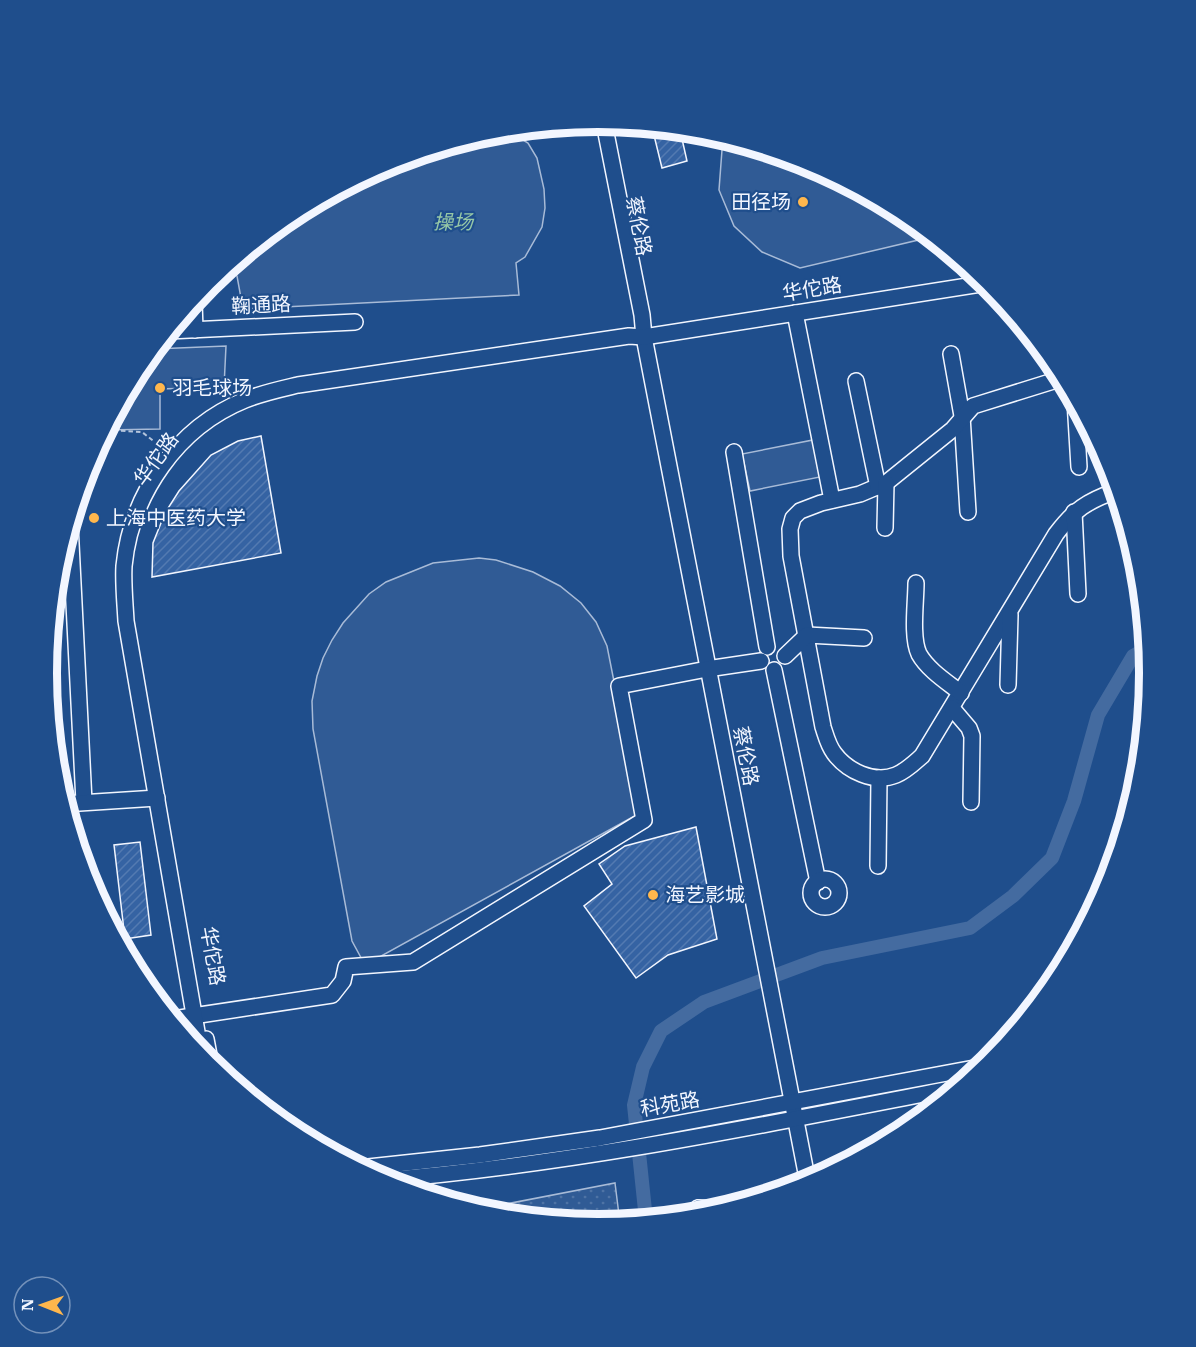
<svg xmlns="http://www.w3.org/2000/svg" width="1196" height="1347" font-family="'IBM Plex Serif','Noto Sans SC',serif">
  <defs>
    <pattern id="garden-dots" width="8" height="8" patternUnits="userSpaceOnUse" patternTransform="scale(1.5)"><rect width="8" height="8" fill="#305b95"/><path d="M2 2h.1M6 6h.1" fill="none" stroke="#4e73a5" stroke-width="1.8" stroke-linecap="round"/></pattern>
    <pattern id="water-ripples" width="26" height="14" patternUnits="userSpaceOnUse" patternTransform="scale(1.5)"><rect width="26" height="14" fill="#446ba0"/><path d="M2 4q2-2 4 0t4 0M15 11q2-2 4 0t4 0" fill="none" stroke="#5f81ae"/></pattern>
    <pattern id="building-hatch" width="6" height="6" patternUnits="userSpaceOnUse" patternTransform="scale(1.5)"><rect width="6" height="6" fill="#3563a3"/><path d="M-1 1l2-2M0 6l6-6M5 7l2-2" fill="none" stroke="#537ab1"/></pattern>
  </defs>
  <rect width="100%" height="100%" fill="#1f4e8c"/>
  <!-- built -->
  <g fill="#305b95" stroke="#a8bbd7" stroke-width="1.5">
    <path d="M 508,131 L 528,143 L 537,158 L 544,189 L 545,208 L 542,227 L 525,257 L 516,263 L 519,295 L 243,309 L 237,276 L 228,267 L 292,215 L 387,164 L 491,133 Z"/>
    <path d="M 728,139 L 809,164 L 905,215 L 931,237 L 800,268 L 762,252 L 734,226 L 719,190 L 722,150 Z"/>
    <path d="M 226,346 L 224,387 L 160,389 L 160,429 L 106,430 L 140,367 L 154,349 Z"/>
    <path d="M 813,440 L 820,477 L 750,491 L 742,454 Z"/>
    <path d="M 479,558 L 496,560 L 533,572 L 560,586 L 581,603 L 596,622 L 607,646 L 640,813 L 365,965 L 352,941 L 313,729 L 312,701 L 317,676 L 323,658 L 332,640 L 343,623 L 369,594 L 386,582 L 433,563 Z"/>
  </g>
  <!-- garden -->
  <path fill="url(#garden-dots)" stroke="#a8bbd7" stroke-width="1.5" d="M 615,1183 L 620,1223 L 598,1225 L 490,1214 L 475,1210 Z"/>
  <!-- water -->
  <path fill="url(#water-ripples)" stroke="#a8bbd7" stroke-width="1.5" d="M 47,683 L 51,683 L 55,763 Z"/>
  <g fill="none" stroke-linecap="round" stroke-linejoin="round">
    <!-- canal -->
    <path stroke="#446ba0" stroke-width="14" d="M 646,1220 L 634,1105 L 643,1067 L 661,1031 L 704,1002 L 822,958 L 970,928 L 1013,896 L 1052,858 L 1074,801 L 1098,715 L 1133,656 L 1147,648"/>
  </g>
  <!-- building -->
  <g fill="url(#building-hatch)" stroke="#f2f6ff" stroke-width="1.5">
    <path d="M 652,127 L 680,130 L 687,161 L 662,168 Z"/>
    <path d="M 261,436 L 281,553 L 152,577 L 153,543 L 165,513 L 179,491 L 211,455 L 238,441 Z"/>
    <path d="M 696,827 L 717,939 L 668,955 L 636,978 L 584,906 L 612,884 L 599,864 L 625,846 Z"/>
    <path d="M 140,842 L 151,935 L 125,939 L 114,845 Z"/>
  </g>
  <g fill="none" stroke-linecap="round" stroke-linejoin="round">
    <defs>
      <g id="minor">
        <path d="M 604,123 L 642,315 L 644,337 L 649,363 L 808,1183"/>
        <path d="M 194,301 L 195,330"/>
        <path d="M 795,313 L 832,500"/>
        <path d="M 169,331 L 355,322"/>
        <path d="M 951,354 L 962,416 L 968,512"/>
        <path d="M 1063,378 L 973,406 L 953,429 L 886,483 L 860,494 L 821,503 L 800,511 L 793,518 L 790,529 L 791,556 L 823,727 C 826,736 828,745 834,753 C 847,771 874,784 896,775 C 906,771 914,763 922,756 L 1056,534 C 1074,510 1087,501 1116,491"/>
        <path d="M 856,381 L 878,487"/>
        <path d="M 1075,401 L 1079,467"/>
        <path d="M 734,452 L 767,647"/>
        <path d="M 1074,512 L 1078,594"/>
        <path d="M 70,524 L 84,802"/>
        <path d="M 885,528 L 886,483"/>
        <path d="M 916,583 C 916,602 911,637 919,654 C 928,670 947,682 961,693"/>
        <path d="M 785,656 L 807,635 L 864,638"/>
        <path d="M 774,670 L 818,882"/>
        <path d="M 1008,685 L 1010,615"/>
        <path d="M 952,708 L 969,728 L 972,736 L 971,802"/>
        <path d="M 64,804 L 157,798"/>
        <path d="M 878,866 L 879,778"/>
        <circle cx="825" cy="893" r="14"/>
        <path d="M 173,1019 L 332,995 L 343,981 L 346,967 L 413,962 L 644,820 L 619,686 L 707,669 L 761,661"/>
        <path d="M 206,1039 L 211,1066"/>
        <path d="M 201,1055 L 126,621 C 125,602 123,584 124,566 C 131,494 178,427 245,400 C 262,393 281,389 298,385 L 629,336 L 644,337 L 987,283"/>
        <path d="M 359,1168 L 480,1155 L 600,1138 L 985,1066"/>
        <path d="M 382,1180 C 577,1164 768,1124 960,1087"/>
        <path d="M 699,1215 L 698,1208 L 724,1209"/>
      </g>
    </defs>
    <!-- minor casing -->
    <use href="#minor" stroke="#f2f6ff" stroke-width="18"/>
    <!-- path -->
    <path stroke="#b3c4dc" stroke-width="2" stroke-dasharray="4.5 3" stroke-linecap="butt" d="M 106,430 L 142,432 L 161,447"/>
    <!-- minor -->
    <use href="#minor" stroke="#1f4e8c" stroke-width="15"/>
  </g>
  <!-- markers -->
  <g fill="#ffb74d" stroke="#1f4e8c" stroke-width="2">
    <circle cx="803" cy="202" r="6"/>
    <circle cx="160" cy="388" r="6"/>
    <circle cx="94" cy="518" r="6"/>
    <circle cx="653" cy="895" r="6"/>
  </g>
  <g text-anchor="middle" stroke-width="4.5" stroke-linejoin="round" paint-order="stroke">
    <!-- poi labels -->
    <g font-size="20" fill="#f2f6ff" stroke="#1f4e8c" text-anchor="start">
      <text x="791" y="209" text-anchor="end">田径场</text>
      <text x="172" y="395">羽毛球场</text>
      <text x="106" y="525">上海中医药大学</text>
      <text x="665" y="902">海艺影城</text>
    </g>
    <!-- park labels -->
    <g font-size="20" font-style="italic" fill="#97c8a6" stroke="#1f4e8c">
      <text x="453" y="229">操场</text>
    </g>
    <!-- street labels -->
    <g font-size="20" fill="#f2f6ff" stroke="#1f4e8c">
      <text transform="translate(639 226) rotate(79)" y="7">蔡伦路</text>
      <text transform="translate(812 289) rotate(-9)" y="7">华佗路</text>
      <text transform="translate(261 305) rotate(-3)" y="7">鞠通路</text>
      <text transform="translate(156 459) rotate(-54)" y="7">华佗路</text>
      <text transform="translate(746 756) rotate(79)" y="7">蔡伦路</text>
      <text transform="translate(213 956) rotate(80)" y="7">华佗路</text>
      <text transform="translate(670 1104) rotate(-10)" y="7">科苑路</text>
    </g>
  </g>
  <!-- crop -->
  <path d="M0 0H1196V1347H0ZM57 673a541 541 0 1 1 1082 0a541 541 0 1 1-1082 0Z" fill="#1f4e8c" fill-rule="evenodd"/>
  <path fill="none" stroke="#f2f6ff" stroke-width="8" d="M57 673a541 541 0 1 1 1082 0a541 541 0 1 1-1082 0Z"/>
  <!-- north arrow -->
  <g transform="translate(42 1305) rotate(271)"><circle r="28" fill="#1f4e8c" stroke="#7391ba" stroke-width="1.5"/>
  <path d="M0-4.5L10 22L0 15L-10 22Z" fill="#ffb74d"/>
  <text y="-9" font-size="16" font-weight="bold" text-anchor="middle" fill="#f2f6ff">N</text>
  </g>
</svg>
